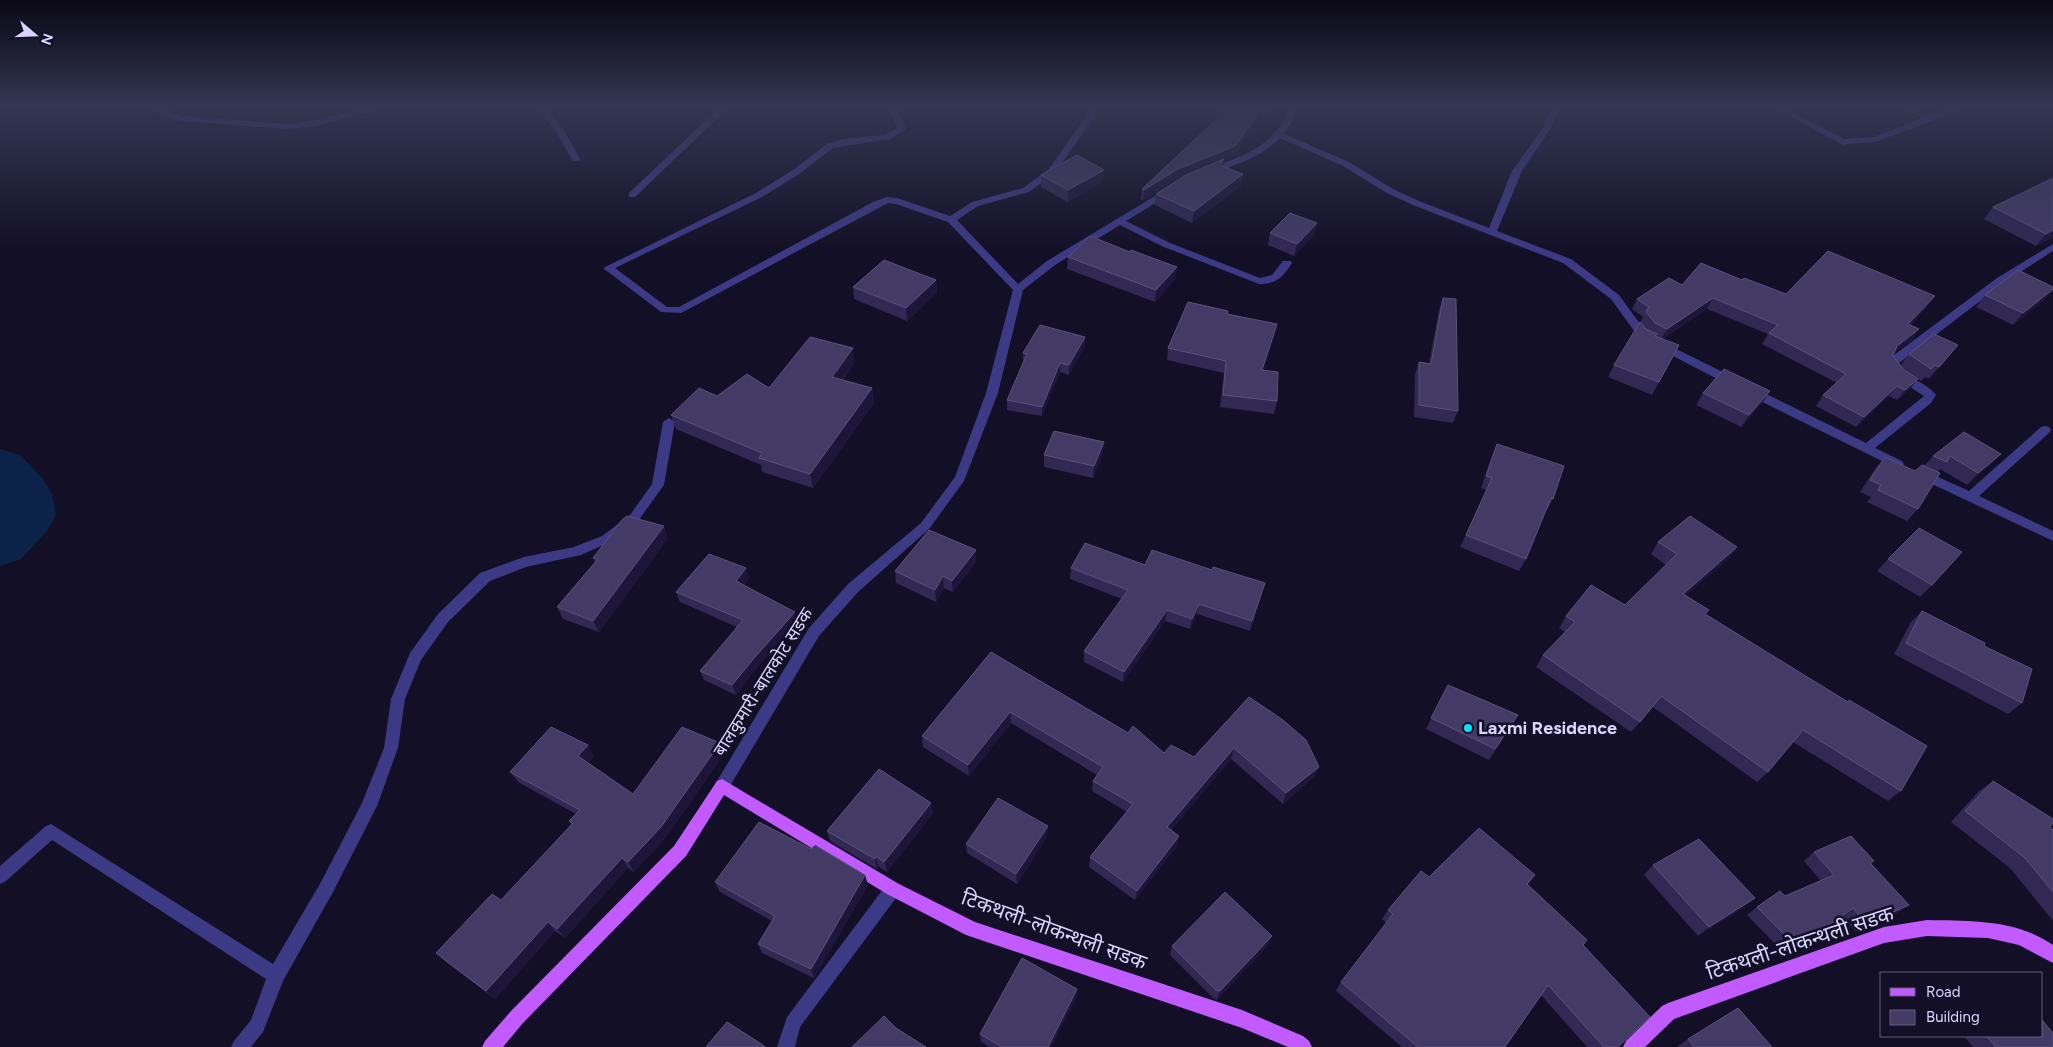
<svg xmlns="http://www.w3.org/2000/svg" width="2053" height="1047" font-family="Figtree,'Noto Sans Devanagari',sans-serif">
  <rect width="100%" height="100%" fill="#130f26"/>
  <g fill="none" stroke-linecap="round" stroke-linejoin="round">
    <!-- river -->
    <path fill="#0c2248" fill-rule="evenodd" d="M 0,449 L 20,455 L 43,479 L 52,494 L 56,515 L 48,530 L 21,559 L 0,566 Z"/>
    <!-- minor -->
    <g fill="#3d3a85" fill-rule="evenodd">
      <path d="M 148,106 L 157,106 L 181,116 L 288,124 L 317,120 L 375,106 L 390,106 L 317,126 L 288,129 L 181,121 L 158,114 Z"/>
      <path d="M 536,106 L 544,106 L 565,132 L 580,159 L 579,161 L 573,161 L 557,133 Z"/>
      <path d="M 721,106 L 730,106 L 635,197 L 629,197 L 629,193 Z"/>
      <path d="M 891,106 L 900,106 L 898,112 L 906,129 L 890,139 L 833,148 L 799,174 L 762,197 L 615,268 L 667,307 L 679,307 L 873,202 L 887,197 L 897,198 L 950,216 L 972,202 L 1023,188 L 1049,169 L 1088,114 L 1088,106 L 1096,106 L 1096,114 L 1055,173 L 1029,192 L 978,206 L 957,220 L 1018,284 L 1047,261 L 1170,187 L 1173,188 L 1173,192 L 1126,221 L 1170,243 L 1260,278 L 1272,275 L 1283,261 L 1291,261 L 1292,263 C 1283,277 1277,284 1259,284 L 1164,247 L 1120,225 L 1055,265 L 1023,290 L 998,393 L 964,481 L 929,529 L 858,592 L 819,636 L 727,791 L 722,793 L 717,791 L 714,786 L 717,781 L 809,628 L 848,584 L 921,523 L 955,477 L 986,393 L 1013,290 L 948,222 L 896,204 L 888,203 L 681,313 L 661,312 L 603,268 L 756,193 L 793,170 L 827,144 L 843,139 L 884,135 L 897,128 L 889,109 Z"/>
      <path d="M 1290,106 L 1298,106 L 1293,120 L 1284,134 L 1349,162 L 1393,189 L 1419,201 L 1489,228 L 1512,171 L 1543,128 L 1553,106 L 1561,106 L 1551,128 L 1522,171 L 1497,231 L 1571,259 L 1619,295 L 1648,335 L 1737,379 L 1739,382 L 1737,385 L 1729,385 L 1640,339 L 1611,299 L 1563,263 L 1413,205 L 1387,193 L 1343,166 L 1280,138 C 1262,157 1235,165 1211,174 L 1205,174 L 1205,170 C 1242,156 1276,147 1290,106 Z"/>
      <path d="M 1771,106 L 1781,106 L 1844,139 L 1874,137 L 1921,118 L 1901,106 L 1911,106 L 1928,115 L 1953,106 L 1964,106 L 1932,121 L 1878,141 L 1843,145 Z"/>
      <path d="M 2053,244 L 2053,251 L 2005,282 L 1899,363 L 1898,367 C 1908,379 1926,382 1936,395 L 1931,403 L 1875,448 L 1902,461 L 1904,464 L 1902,467 L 1894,467 L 1746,394 L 1744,391 L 1750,387 L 1754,388 L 1866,443 L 1924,396 L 1896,378 L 1887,367 L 1890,358 L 1997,278 Z"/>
      <path d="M 669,418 L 675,422 L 664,485 L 638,521 L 610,542 L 581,555 L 526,567 L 490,581 L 448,622 L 421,660 L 405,699 L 398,748 L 377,806 L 333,892 L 283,981 L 263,1032 L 251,1047 L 231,1047 L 234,1041 L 251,1020 L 266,979 L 52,840 L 6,881 L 0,884 L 0,866 L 46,826 L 51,824 L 273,964 L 321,882 L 362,803 L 384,748 L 391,699 L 410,653 L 438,614 L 480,573 L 524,557 L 574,547 L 602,536 L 630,515 L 652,484 L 663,422 Z"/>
      <path d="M 2045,426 L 2049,427 L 2051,430 L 2049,433 L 1979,496 L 2053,531 L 2053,541 L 1917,477 L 1915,474 L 1917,471 L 1925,471 L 1969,491 L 2041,427 Z"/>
      <path d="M 893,881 L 899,884 L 901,889 L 899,894 L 800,1027 L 795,1047 L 777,1047 L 787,1017 L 887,884 Z"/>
    </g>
    <!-- major -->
    <g fill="#c25bff" fill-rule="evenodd">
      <path d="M 722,779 L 899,884 L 975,922 L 1242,1010 L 1303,1036 L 1309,1041 L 1312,1047 L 1288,1047 L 1242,1028 L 966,935 L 887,894 L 724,795 L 686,856 L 523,1023 L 503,1047 L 482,1047 L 485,1041 L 511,1011 L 674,846 L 717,781 Z"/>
      <path d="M 1927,920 C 1970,921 2016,919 2053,945 L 2053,963 L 2019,945 L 1988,938 L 1927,936 L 1884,943 L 1674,1019 L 1645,1047 L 1623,1047 L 1626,1041 L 1662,1006 L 1668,1003 L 1884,927 Z"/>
    </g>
  </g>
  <!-- wall -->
  <g fill="#312854">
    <path d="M 1218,106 L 1273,106 L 1267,118 L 1262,116 L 1233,156 L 1224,160 L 1223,166 L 1241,186 L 1192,223 L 1155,205 L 1156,194 L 1183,177 L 1177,179 L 1143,200 L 1141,199 L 1142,189 L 1216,120 L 1215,118 L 1216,108 Z"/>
    <path d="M 1104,170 L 1103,181 L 1068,202 L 1041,187 L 1041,175 Z"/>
    <path d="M 2053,178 L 2053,237 L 2036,246 L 1984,219 L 1993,207 Z"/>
    <path d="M 1317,223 L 1314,235 L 1294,256 L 1268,245 L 1270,233 Z"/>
    <path d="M 1130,252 L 1177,267 L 1175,279 L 1155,302 L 1067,269 L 1068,257 Z"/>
    <path d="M 936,280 L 937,292 L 907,321 L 854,299 L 853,287 Z"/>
    <path d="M 1742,280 L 1786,294 L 1927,307 L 1910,325 L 1912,340 L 1894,352 L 1893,356 L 1900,366 L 1909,354 L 1958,345 L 1929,379 L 1925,377 L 1921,381 L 1901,367 L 1910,389 L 1897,400 L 1889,396 L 1856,427 L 1816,406 L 1823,395 L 1837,383 L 1762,344 L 1768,334 L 1707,309 L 1662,339 L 1679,345 L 1652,395 L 1608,377 L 1614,365 L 1643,317 L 1632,309 L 1637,299 L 1682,285 Z"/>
    <path d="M 2053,287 L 2053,290 L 2044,300 L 2013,325 L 1976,307 L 1985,295 Z"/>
    <path d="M 1443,298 L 1458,411 L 1453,423 L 1414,417 L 1415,374 L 1419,362 L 1429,363 L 1439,310 Z"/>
    <path d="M 1228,311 L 1228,314 L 1277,324 L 1274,336 L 1263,370 L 1277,401 L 1274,414 L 1220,407 L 1224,373 L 1167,360 L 1168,348 Z"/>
    <path d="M 1085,346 L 1069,375 L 1060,372 L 1042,416 L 1007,410 L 1007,400 L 1023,362 L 1023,353 Z"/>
    <path d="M 855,362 L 843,380 L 872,388 L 874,403 L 813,488 L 762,472 L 761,465 L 676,429 L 671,415 L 717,396 L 769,388 Z"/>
    <path d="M 1770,391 L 1762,403 L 1741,427 L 1696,405 L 1703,393 Z"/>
    <path d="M 1964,432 L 1989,466 L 1967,485 L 1940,469 L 1938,472 L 1918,509 L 1907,521 L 1867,502 L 1871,497 L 1860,492 L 1875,469 L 1885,457 L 1915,471 L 1924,466 L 1933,456 Z"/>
    <path d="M 1497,444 L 1553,499 L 1547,510 L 1546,510 L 1526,559 L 1519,571 L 1460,547 L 1487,490 L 1481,488 L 1492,456 Z"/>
    <path d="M 1103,454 L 1093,478 L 1044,467 L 1044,455 Z"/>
    <path d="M 668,538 L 599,632 L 563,619 L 557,607 L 595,562 L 593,558 Z"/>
    <path d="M 1658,542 L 1737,547 L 1729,558 L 1686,595 L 1709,610 L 1706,614 L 1847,702 L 1849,700 L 1901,791 L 1888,801 L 1793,742 L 1768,772 L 1757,782 L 1653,707 L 1631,732 L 1536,667 L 1543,655 L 1565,632 L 1559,628 L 1566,616 L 1625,605 L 1666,565 L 1651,554 Z"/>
    <path d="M 1888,559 L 1932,585 L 1920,597 L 1877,571 Z"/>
    <path d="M 976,562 L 953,592 L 944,588 L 936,602 L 896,583 L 895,571 Z"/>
    <path d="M 1145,565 L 1262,594 L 1250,631 L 1197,614 L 1190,629 L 1165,621 L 1123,682 L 1084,662 L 1084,651 L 1122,599 L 1070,579 L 1071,568 Z"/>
    <path d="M 746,568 L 749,578 L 744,585 L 797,622 L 758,666 L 736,695 L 704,680 L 700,671 L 737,627 L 680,602 L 676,592 Z"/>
    <path d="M 1922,611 L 1984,646 L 2022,703 L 2008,714 L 1894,654 L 1911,622 Z"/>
    <path d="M 991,652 L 1164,753 L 1194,757 L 1249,697 L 1319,767 L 1314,777 L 1283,804 L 1231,759 L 1171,830 L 1179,836 L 1177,846 L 1135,900 L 1089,867 L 1090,857 L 1127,812 L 1092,791 L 1093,781 L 1097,775 L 1011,723 L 969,776 L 923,747 L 922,736 Z"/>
    <path d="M 1448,685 L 1518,715 L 1489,760 L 1426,729 Z"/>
    <path d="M 724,754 L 666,837 L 634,872 L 628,868 L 565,938 L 555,931 L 495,999 L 446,962 L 436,953 L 501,900 L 572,825 L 569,821 L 576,814 L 518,782 L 510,772 L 594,756 L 588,763 L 633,794 Z"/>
    <path d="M 1993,781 L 2050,827 L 2053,830 L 2053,921 L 2010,868 L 1951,822 L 1979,791 Z"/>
    <path d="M 933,813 L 887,872 L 878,866 L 877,869 L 830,841 L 827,831 Z"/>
    <path d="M 1047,837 L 1017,884 L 967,853 L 966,844 Z"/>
    <path d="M 811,849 L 865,875 L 868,885 L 814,978 L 762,953 L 758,944 L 772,921 L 720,892 L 715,882 Z"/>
    <path d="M 1814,852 L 1871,863 L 1909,905 L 1897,913 L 1856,932 L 1842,916 L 1787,956 L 1747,915 L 1757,907 L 1821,881 L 1804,861 Z"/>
    <path d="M 1653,865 L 1755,898 L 1744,907 L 1698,936 L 1644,875 Z"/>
    <path d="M 1535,875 L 1527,885 L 1583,945 L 1618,1047 L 1587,1047 L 1541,995 L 1505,1047 L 1402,1047 L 1336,991 L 1341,982 L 1386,923 L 1382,919 L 1388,910 L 1429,877 Z"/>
    <path d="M 1272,936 L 1268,945 L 1217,1000 L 1213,998 L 1170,955 L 1172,946 Z"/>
    <path d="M 1077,989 L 1076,998 L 1051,1047 L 989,1047 L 981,1042 L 980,1034 Z"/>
    <path d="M 1964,1036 L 2042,1036 L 2053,1047 L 1973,1047 Z"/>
    <path d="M 1688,1039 L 1772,1047 L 1677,1047 Z"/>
  </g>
  <!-- shaded-wall -->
  <g fill="#1d163a">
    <path d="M 1264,106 L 1262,116 L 1233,156 L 1224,160 L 1222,171 L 1220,165 L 1223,160 L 1177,179 L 1143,200 L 1144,190 Z"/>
    <path d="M 1270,106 L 1273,106 L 1267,118 L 1269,107 Z"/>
    <path d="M 1104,170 L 1103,181 L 1068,202 L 1068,190 Z"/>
    <path d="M 1243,174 L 1241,186 L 1192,223 L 1194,211 Z"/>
    <path d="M 1317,223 L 1314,235 L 1294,256 L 1297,244 Z"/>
    <path d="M 2053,230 L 2053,237 L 2036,246 L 2046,234 Z"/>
    <path d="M 1177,267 L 1175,279 L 1155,302 L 1156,290 Z"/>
    <path d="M 936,280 L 937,292 L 907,321 L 906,308 Z"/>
    <path d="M 2053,289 L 2044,300 L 2013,325 L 2023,313 Z"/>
    <path d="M 1935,296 L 1927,307 L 1900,334 L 1908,324 Z"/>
    <path d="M 1713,298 L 1707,309 L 1661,339 L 1667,329 Z"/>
    <path d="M 1277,324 L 1274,336 L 1260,382 L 1262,370 Z"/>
    <path d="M 1919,329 L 1912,340 L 1889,356 L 1897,346 Z"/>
    <path d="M 1085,337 L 1085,346 L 1069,375 L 1069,365 Z"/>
    <path d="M 1958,345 L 1949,357 L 1929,379 L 1939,367 Z"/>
    <path d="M 853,348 L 855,362 L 834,392 L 832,377 Z"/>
    <path d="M 1060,363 L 1060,372 L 1042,416 L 1042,407 Z"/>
    <path d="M 1918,379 L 1910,389 L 1897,400 L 1905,390 Z"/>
    <path d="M 1897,386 L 1889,396 L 1856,427 L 1864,417 Z"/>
    <path d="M 872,388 L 874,403 L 813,488 L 810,474 Z"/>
    <path d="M 1770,391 L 1762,403 L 1741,427 L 1749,415 Z"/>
    <path d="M 1104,442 L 1103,454 L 1093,478 L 1094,466 Z"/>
    <path d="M 2001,454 L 1989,466 L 1967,485 L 1978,473 Z"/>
    <path d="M 664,526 L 668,538 L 599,632 L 593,621 Z"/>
    <path d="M 1737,547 L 1729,558 L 1675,605 L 1683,594 Z"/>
    <path d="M 976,550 L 976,562 L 953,592 L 952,581 Z"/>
    <path d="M 746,568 L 749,578 L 739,591 L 736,581 Z"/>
    <path d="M 943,576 L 944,588 L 936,602 L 935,590 Z"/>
    <path d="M 1265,583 L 1262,594 L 1250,631 L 1252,621 Z"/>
    <path d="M 1199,604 L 1197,614 L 1190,629 L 1192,619 Z"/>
    <path d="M 1167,610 L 1165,621 L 1123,682 L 1124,672 Z"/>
    <path d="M 795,612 L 797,622 L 758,666 L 736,695 L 732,685 L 755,657 Z"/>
    <path d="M 1010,712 L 1011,723 L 969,776 L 968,765 Z"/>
    <path d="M 720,743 L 724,754 L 666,837 L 634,872 L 628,862 Z"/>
    <path d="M 588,745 L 594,756 L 585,767 L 578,756 Z"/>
    <path d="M 1234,748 L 1231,759 L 1165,837 L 1167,827 Z"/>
    <path d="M 1319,767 L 1314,777 L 1283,804 L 1286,793 Z"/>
    <path d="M 931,803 L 933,813 L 887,872 L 884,862 Z"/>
    <path d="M 1048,826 L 1047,837 L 1017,884 L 1016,874 Z"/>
    <path d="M 1179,836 L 1177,846 L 1135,900 L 1137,891 Z"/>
    <path d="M 876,856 L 878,866 L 877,869 L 875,859 Z"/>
    <path d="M 622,858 L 628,868 L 565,938 L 557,929 Z"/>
    <path d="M 865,875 L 868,885 L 814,978 L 811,969 Z"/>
    <path d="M 1755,898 L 1744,907 L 1698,936 L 1709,927 Z"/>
    <path d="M 1909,905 L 1897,913 L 1856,932 L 1867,924 Z"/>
    <path d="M 548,922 L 555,931 L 495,999 L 486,991 Z"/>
    <path d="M 1272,936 L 1268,945 L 1217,1000 L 1220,991 Z"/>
    <path d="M 1077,989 L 1076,998 L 1051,1047 L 1048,1047 Z"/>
  </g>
  <!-- building -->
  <g fill="#433a66" stroke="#5a527e">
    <path d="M 1218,106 L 1264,106 L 1235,146 L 1178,169 L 1144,190 L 1142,189 L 1221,115 L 1216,108 Z"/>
    <path d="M 1077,155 L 1104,170 L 1068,190 L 1041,175 Z"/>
    <path d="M 1224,159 L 1220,165 L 1243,174 L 1194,211 L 1156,194 L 1186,175 Z"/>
    <path d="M 2053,178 L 2053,230 L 2046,234 L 1993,207 Z"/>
    <path d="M 1290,213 L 1317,223 L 1297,244 L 1270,233 Z"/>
    <path d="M 1090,236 L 1130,252 L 1131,250 L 1177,267 L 1156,290 L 1068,257 Z"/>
    <path d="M 1828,251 L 1935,296 L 1908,324 L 1919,329 L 1897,346 L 1893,356 L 1903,369 L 1918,379 L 1905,390 L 1897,386 L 1864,417 L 1823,395 L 1846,374 L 1769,333 L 1778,325 L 1713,298 L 1667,329 L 1655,323 L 1646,312 L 1649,307 L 1637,299 L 1669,278 L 1682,285 L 1701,263 L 1742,280 L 1744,278 L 1786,294 Z"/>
    <path d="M 884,260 L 936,280 L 906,308 L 853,287 Z"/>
    <path d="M 2018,270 L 2053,287 L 2053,289 L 2023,313 L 1985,295 Z"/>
    <path d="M 1443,298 L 1456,299 L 1458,411 L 1419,405 L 1419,362 L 1431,364 Z"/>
    <path d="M 1188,302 L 1228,311 L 1227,314 L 1277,324 L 1262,370 L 1278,372 L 1277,401 L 1223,395 L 1226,361 L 1168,348 Z"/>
    <path d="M 1640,322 L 1646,329 L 1657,334 L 1655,336 L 1679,345 L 1659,382 L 1614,365 Z"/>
    <path d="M 1040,325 L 1085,337 L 1069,365 L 1060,363 L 1042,407 L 1007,400 L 1027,354 L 1023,353 Z"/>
    <path d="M 1934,334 L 1958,345 L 1939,367 L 1935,365 L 1931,369 L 1909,354 Z"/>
    <path d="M 810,337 L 853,348 L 832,377 L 872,388 L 810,474 L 759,458 L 762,453 L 671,415 L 699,388 L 717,396 L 747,374 L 769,388 Z"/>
    <path d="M 1724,369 L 1770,391 L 1749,415 L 1703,393 Z"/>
    <path d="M 1054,431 L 1104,442 L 1094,466 L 1044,455 Z"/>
    <path d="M 1964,432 L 2001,454 L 1978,473 L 1950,456 L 1947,462 L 1933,456 Z"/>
    <path d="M 1497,444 L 1564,466 L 1553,499 L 1551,498 L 1526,559 L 1466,535 L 1492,478 L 1486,476 Z"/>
    <path d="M 1885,457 L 1915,471 L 1922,465 L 1940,473 L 1918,509 L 1878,490 L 1881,485 L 1870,480 Z"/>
    <path d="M 627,516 L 664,526 L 593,621 L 557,607 L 598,559 L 593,558 L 622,520 Z"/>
    <path d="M 1690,516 L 1737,547 L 1683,594 L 1709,610 L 1705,614 L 1848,702 L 1849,700 L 1927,746 L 1901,791 L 1803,730 L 1768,772 L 1661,696 L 1640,722 L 1543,655 L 1575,622 L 1566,616 L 1591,585 L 1625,605 L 1677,554 L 1658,542 Z"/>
    <path d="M 1919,528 L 1962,552 L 1932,585 L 1888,559 Z"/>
    <path d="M 929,530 L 976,550 L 952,581 L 943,576 L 935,590 L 895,571 Z"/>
    <path d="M 1085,543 L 1145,565 L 1152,550 L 1212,570 L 1213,567 L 1265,583 L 1252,621 L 1199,604 L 1192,619 L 1167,610 L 1124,672 L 1084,651 L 1128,590 L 1071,568 Z"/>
    <path d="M 709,554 L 746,568 L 736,581 L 795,612 L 755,657 L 732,685 L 700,671 L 743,620 L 676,592 Z"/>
    <path d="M 1922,611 L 1985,643 L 1984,646 L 2032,669 L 2022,703 L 1906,643 Z"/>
    <path d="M 991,652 L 1128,733 L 1133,726 L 1164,753 L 1171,745 L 1194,757 L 1249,697 L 1283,720 L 1306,740 L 1319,767 L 1286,793 L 1234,748 L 1167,827 L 1179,836 L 1137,891 L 1090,857 L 1133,804 L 1093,781 L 1103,767 L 1010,712 L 968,765 L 922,736 Z"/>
    <path d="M 1448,685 L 1518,715 L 1495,749 L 1431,718 Z"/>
    <path d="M 551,727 L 588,745 L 578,756 L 633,794 L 682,727 L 720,743 L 661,827 L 628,862 L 622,858 L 557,929 L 548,922 L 486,991 L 436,953 L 492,894 L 501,900 L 573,823 L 569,821 L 580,810 L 510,772 Z"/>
    <path d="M 879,769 L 931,803 L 884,862 L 876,856 L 875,859 L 827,831 Z"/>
    <path d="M 1993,781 L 2053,819 L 2053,823 L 2050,827 L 2053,830 L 2053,892 L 2025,858 L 1965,811 Z"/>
    <path d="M 998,798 L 1048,826 L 1016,874 L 966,844 Z"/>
    <path d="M 759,822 L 811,849 L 815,845 L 865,875 L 811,969 L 758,944 L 775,916 L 715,882 Z"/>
    <path d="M 1479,828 L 1535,875 L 1527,884 L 1587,940 L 1583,945 L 1650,1017 L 1618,1047 L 1604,1047 L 1548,985 L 1505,1047 L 1418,1047 L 1341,982 L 1393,914 L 1388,910 L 1421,871 L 1429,877 Z"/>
    <path d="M 1851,836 L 1874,861 L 1870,863 L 1909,905 L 1867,924 L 1853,908 L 1798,948 L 1757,907 L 1780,891 L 1785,896 L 1834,875 L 1814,852 Z"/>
    <path d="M 1699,839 L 1755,898 L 1709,927 L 1653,865 Z"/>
    <path d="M 1225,892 L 1272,936 L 1220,991 L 1216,990 L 1172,946 Z"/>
    <path d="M 1022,958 L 1077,989 L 1048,1047 L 1002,1047 L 980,1034 Z"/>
    <path d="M 1738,1008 L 1772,1047 L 1694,1047 L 1688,1039 Z"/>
    <path d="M 884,1016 L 896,1028 L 926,1047 L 852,1047 Z"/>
    <path d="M 2042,1020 L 2053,1033 L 2053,1047 L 1996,1047 L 1986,1036 L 2042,1036 Z"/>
    <path d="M 727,1022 L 763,1045 L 765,1047 L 706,1047 Z"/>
  </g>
  <!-- sky -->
  <linearGradient id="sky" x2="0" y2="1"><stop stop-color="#0a0815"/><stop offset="0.42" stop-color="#333752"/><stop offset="1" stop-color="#333752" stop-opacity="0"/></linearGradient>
  <rect width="2053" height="252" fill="url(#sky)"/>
  <!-- markers -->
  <circle fill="#00e5ff" stroke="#130f26" stroke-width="2" cx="1468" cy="728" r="5"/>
  <g text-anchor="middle" stroke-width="5" stroke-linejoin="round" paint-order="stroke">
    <!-- street labels -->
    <g font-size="18" fill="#d9d4ff" stroke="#130f26">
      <text transform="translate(763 682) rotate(-58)" y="6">बालकुमारी-बालकोट सडक</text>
    </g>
    <!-- poi labels -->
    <g font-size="18" font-weight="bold" fill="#d9d4ff" stroke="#130f26" text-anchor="start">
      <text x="1478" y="734">Laxmi Residence</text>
    </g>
    <!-- near-street labels -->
    <g font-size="21" fill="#d9d4ff" stroke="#130f26">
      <text transform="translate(1054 930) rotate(20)" y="7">टिकथली-लोकन्थली सडक</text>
      <text transform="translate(1800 943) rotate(-18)" y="7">टिकथली-लोकन्थली सडक</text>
    </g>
  </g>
  <!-- legend -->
  <rect x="1880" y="972" width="162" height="65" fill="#130f26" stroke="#625e7d"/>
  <rect x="1890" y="988" width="25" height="8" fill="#c25bff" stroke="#625e7d"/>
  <text x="1926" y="997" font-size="15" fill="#d9d4ff">Road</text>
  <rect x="1890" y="1010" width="25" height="15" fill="#433a66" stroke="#625e7d"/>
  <text x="1926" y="1022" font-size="15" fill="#d9d4ff">Building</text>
  <!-- north arrow -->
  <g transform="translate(35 35) rotate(109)" stroke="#130f26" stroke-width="4" paint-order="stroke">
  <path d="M0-4L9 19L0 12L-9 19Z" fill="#d9d4ff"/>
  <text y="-8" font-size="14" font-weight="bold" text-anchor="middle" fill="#d9d4ff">N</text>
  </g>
</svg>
